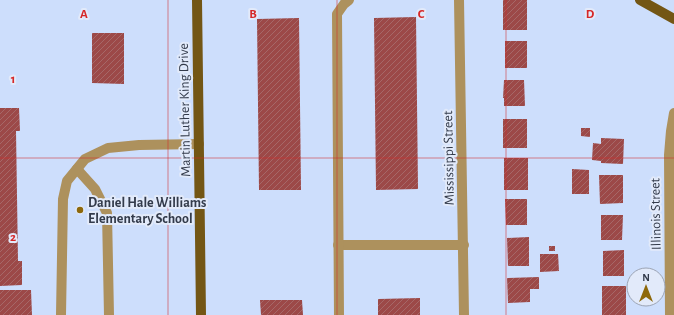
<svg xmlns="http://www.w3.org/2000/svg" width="674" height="315" font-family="'Alegreya Sans',sans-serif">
  <defs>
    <pattern id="building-hatch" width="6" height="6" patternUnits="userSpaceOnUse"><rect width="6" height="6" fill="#9c4948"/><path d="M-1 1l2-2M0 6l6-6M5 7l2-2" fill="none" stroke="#a66868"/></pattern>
  </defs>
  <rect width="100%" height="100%" fill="#cddefc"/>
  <!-- building -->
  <g fill="url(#building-hatch)">
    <rect x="503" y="0" width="24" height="30"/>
    <path d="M 416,17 L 418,189 L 376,190 L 374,18 Z"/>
    <path d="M 299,18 L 301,190 L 259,190 L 257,19 Z"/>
    <path d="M 92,33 L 124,33 L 124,84 L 92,83 Z"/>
    <rect x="505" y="41" width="22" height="27"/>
    <path d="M 504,80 L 524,80 L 525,106 L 504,106 L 504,98 L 503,98 Z"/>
    <path d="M 0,108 L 19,108 L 20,131 L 16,131 L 18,261 L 22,261 L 22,285 L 0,286 Z"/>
    <rect x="503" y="119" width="24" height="29"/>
    <path d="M 581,128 L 590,128 L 590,137 L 581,136 Z"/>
    <path d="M 601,138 L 624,139 L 623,164 L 601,163 L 601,161 L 592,160 L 593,143 L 601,144 Z"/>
    <rect x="504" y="158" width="24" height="32"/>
    <path d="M 572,169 L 589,170 L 589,194 L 572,194 Z"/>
    <path d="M 599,175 L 623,175 L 623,203 L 600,204 Z"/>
    <path d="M 505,199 L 527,199 L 527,225 L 506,225 Z"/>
    <path d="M 601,215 L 623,215 L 622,240 L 601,240 Z"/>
    <path d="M 529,237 L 529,266 L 508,266 L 507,238 Z"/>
    <rect x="549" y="246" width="6" height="5"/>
    <path d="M 624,250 L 624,276 L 603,276 L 603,251 Z"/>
    <path d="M 540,254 L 558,254 L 559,271 L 540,272 Z"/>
    <path d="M 539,277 L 539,289 L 530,289 L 530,302 L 508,303 L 507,278 Z"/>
    <rect x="602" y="286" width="24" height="29"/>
    <path d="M 0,290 L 31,290 L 32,315 L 0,315 Z"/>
    <path d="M 420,298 L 420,315 L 378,315 L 378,299 Z"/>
    <path d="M 260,300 L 302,300 L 303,315 L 261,315 Z"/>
  </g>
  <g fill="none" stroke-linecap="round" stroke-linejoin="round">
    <!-- minor -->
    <g stroke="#ad915d" stroke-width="10">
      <path d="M 459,0 L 464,315"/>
      <path d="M 77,169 L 95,189 L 107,213 L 109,315"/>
      <path d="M 338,245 L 464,245"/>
      <path d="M 61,315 L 63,199 L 67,181 L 85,159 L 108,148 L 139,145 L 199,144"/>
      <path d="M 339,315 L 337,14 L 344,4 L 349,0"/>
      <path d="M 670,315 L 669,155 L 671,131 L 674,113"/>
    </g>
    <!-- major -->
    <g stroke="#735615" stroke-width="10">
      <path d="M 197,0 L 201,315"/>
      <path d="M 640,0 L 674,19"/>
    </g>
  </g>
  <!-- grid -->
  <path fill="none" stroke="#d62828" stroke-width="1" stroke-opacity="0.55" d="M 168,0 L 168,315M 337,0 L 337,315M 506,0 L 506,315M 0,158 L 674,158"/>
  <!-- markers -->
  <circle fill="#8d680b" stroke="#e2eafa" stroke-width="1.5" cx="80" cy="210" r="4"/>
  <g text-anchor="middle" stroke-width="4" stroke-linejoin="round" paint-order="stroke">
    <!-- street labels -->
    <g font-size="14" fill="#333b4b" stroke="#e2eafa">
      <text transform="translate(184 110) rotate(-91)" y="5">Martin Luther King Drive</text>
      <text transform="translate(448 158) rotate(-91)" y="5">Mississippi Street</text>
      <text transform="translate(655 214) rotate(-91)" y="5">Illinois Street</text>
    </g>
    <!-- poi labels -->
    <g font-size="14" font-weight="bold" fill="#333b4b" stroke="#e2eafa" text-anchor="start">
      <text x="88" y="207">Daniel Hale Williams<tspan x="88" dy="16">Elementary School</tspan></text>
    </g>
  </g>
  <g font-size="13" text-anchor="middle" font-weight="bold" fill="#d62828" stroke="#e2eafa" stroke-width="4" stroke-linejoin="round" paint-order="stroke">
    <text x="84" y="18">A</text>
    <text x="253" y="18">B</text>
    <text x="421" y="18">C</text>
    <text x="590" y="18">D</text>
    <text x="13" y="83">1</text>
    <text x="13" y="241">2</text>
  </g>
  <!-- north arrow -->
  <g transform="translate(646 287)"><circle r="19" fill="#e2eafa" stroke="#9ca4b4"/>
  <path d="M0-3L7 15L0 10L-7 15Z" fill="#8d680b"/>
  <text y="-6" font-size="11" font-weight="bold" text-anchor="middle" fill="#333b4b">N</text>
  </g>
</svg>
